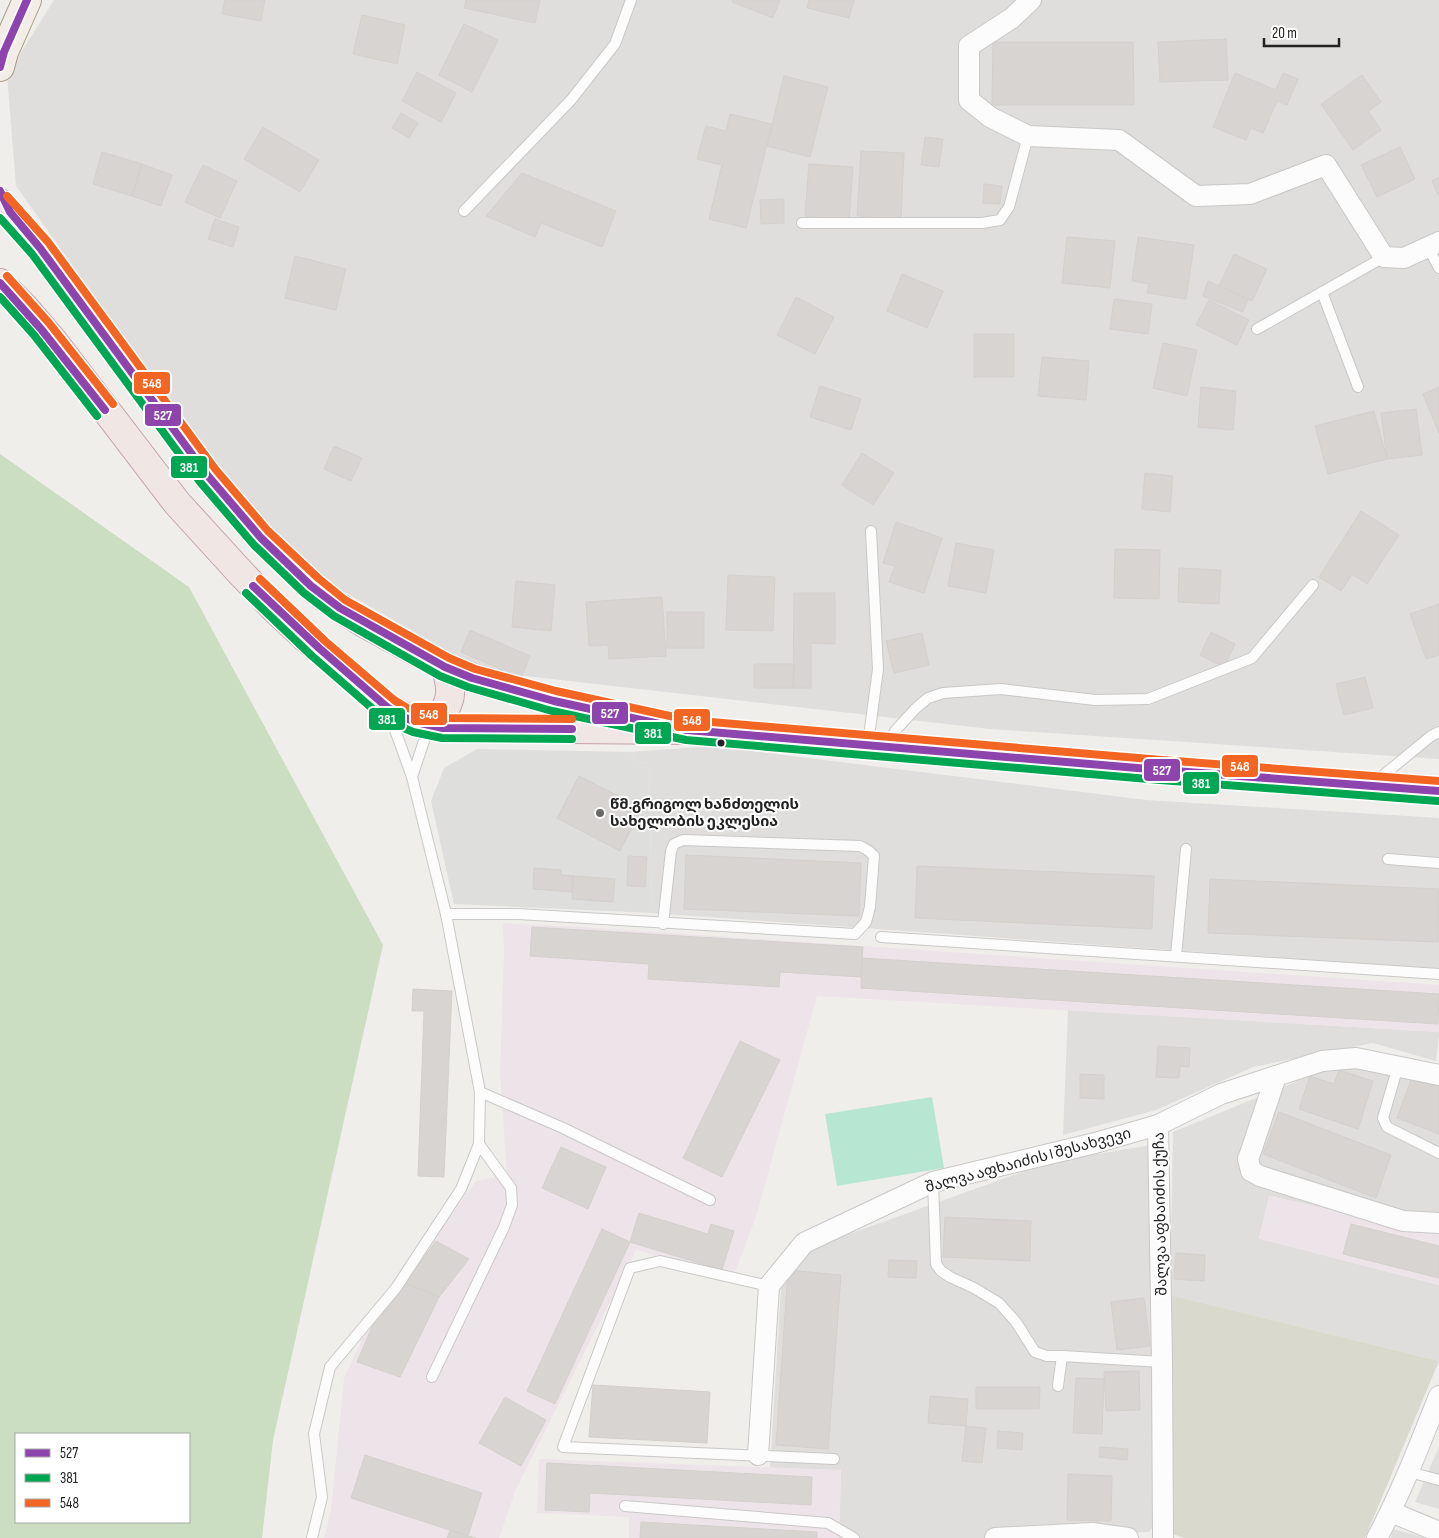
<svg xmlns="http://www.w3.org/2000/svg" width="1439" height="1538" font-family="'Sofia Sans Condensed','Noto Sans Georgian',sans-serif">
  <rect width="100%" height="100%" fill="#f0eeeb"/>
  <!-- residential -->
  <g fill="#dfdedc">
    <path d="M 54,0 L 1439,0 L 1439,759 L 990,729 L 482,671 L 315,575 L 220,473 L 16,186 L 7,75 Z"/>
    <path d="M 712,746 L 1146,800 L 1439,818 L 1439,969 L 652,913 L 649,763 L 635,762 L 630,752 Z"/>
    <path d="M 1068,1010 L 1439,1032 L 1439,1036 L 1436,1061 L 1373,1043 L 1253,1067 L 1156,1110 L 1063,1135 Z"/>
    <path d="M 1339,1064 L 1439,1081 L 1439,1234 L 1270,1196 L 1259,1238 L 1439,1285 L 1439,1361 L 1170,1295 L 1173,1132 Z"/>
    <path d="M 1151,1145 L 1156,1523 L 1149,1532 L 983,1538 L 839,1538 L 841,1470 L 770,1468 L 782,1272 L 813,1247 L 1050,1162 Z"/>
    <path d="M 1439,1447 L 1439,1509 L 1415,1502 Z"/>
    <path d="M 1393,1529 L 1426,1538 L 1391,1538 Z"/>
  </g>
  <!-- industrial -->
  <g fill="#ede4e9">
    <path d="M 503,923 L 581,927 L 1439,985 L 1439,1032 L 817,996 L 756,1217 L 733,1277 L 636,1250 L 516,1489 L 499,1538 L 324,1538 L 331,1510 L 344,1378 L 371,1320 L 402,1282 L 476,1181 L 507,1175 L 500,1073 L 504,952 Z"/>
    <path d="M 1269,1196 L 1439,1234 L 1439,1285 L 1259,1239 Z"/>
    <path d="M 539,1459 L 841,1470 L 839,1538 L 629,1538 L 629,1517 L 537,1513 Z"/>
  </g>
  <!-- religious -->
  <path fill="#dededc" d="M 477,749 L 630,752 L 635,762 L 649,763 L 652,913 L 454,904 L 431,801 L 444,768 Z"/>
  <!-- construction -->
  <path fill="#d9d9cd" d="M 1170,1295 L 1439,1361 L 1365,1538 L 1184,1538 L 1173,1534 Z"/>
  <!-- forest -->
  <path fill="#cbdec1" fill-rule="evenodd" d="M 0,454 L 189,587 L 383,945 L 273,1440 L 262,1538 L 0,1538 ZM 16,1434 L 189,1434 L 189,1522 L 16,1522 Z"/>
  <!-- pitch -->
  <path fill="#b7e6d2" d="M 932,1097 L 944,1168 L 837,1186 L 825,1114 Z"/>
  <!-- building -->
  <g fill="#d7d4d2" stroke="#d3d0cc">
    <path d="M 225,0 L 265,0 L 261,21 L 222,14 Z"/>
    <path d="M 466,0 L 540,0 L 535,23 L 464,8 Z"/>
    <path d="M 733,0 L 780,0 L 773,18 L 732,2 Z"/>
    <path d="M 809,0 L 854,0 L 849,18 L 807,8 Z"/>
    <path d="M 362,15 L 405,25 L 397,64 L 353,54 Z"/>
    <path d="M 464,24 L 498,40 L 472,92 L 439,75 Z"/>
    <path d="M 1226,39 L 1228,80 L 1160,82 L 1158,42 Z"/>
    <path d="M 993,42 L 1133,42 L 1134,105 L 992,105 Z"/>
    <path d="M 417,72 L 456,93 L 441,122 L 402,101 Z"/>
    <path d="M 1235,73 L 1276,90 L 1283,73 L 1298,79 L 1287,105 L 1277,101 L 1263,133 L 1251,128 L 1246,140 L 1213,127 Z"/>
    <path d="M 1362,75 L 1381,102 L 1368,111 L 1381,130 L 1353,150 L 1321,104 Z"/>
    <path d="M 784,76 L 828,87 L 810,157 L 767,146 Z"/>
    <path d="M 401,113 L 418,123 L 409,138 L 392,128 Z"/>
    <path d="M 730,114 L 772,124 L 746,228 L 709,219 L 722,165 L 697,159 L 706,126 L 726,131 Z"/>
    <path d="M 263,127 L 319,160 L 300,192 L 244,159 Z"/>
    <path d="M 925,137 L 943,139 L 939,167 L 921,165 Z"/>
    <path d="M 1400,147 L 1415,179 L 1377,197 L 1361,165 Z"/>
    <path d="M 861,151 L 904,153 L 901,219 L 857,216 Z"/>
    <path d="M 102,152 L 142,164 L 132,196 L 93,184 Z"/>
    <path d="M 142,164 L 172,175 L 161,206 L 132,196 Z"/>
    <path d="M 809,164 L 853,167 L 849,220 L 805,216 Z"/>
    <path d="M 203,165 L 237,181 L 220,218 L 185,202 Z"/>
    <path d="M 522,173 L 616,211 L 602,247 L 541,223 L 535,237 L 486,216 Z"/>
    <path d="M 1439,177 L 1439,197 L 1432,181 Z"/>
    <path d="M 984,184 L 1002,186 L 1000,204 L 983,203 Z"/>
    <path d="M 784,199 L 784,223 L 761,224 L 760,200 Z"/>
    <path d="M 215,219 L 239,227 L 233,247 L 208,239 Z"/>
    <path d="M 1067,237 L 1115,241 L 1110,288 L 1062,283 Z"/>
    <path d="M 1138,237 L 1194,245 L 1186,299 L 1147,293 L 1149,284 L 1132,281 Z"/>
    <path d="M 1234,254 L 1267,269 L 1252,301 L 1219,286 Z"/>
    <path d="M 295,256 L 346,269 L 336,310 L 285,298 Z"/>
    <path d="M 902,274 L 943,291 L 927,328 L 887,311 Z"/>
    <path d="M 1208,281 L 1248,299 L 1243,312 L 1203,296 Z"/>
    <path d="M 796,297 L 834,317 L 815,354 L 777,335 Z"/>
    <path d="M 1114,299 L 1152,304 L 1148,334 L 1110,329 Z"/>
    <path d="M 1209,300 L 1249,320 L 1237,345 L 1196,325 Z"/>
    <rect x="974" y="334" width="40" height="43"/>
    <path d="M 1163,343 L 1197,350 L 1187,396 L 1153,388 Z"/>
    <path d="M 1042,357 L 1089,361 L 1086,400 L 1038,396 Z"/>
    <path d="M 820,386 L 861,399 L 851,430 L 810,417 Z"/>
    <path d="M 1201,387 L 1236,391 L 1233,430 L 1198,427 Z"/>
    <path d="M 1439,387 L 1439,433 L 1423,394 Z"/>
    <path d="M 1416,409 L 1422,455 L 1387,459 L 1381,413 Z"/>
    <path d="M 1374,411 L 1387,459 L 1328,474 L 1315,426 Z"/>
    <path d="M 334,446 L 362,458 L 351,481 L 324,469 Z"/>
    <path d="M 862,453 L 894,473 L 873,505 L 842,485 Z"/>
    <path d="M 1145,473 L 1173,476 L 1170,512 L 1142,509 Z"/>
    <path d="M 1361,511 L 1399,535 L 1367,584 L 1352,574 L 1341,591 L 1319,577 Z"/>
    <path d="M 896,522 L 942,538 L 924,593 L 889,582 L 895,566 L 883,563 Z"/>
    <path d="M 956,543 L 994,550 L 986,593 L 948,586 Z"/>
    <path d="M 1115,549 L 1160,550 L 1159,599 L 1114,598 Z"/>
    <path d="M 1179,568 L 1221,570 L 1219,604 L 1178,602 Z"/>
    <path d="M 728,575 L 775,577 L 773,631 L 726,630 Z"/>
    <path d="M 516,581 L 555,585 L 551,631 L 512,627 Z"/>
    <path d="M 794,593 L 835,593 L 835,644 L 811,643 L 811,688 L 793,688 Z"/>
    <path d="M 662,597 L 666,656 L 609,659 L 608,645 L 589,646 L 586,602 Z"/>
    <path d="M 1439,604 L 1439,655 L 1426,659 L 1410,614 Z"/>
    <rect x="667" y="612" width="37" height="36"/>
    <path d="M 470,630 L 530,656 L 521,678 L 461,652 Z"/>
    <path d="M 1211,632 L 1235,644 L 1224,667 L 1200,655 Z"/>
    <path d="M 922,633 L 929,665 L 894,673 L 886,641 Z"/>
    <path d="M 754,664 L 794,664 L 793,688 L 754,688 Z"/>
    <path d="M 1365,677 L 1373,708 L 1344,715 L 1336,684 Z"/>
    <path d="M 579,776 L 642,808 L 620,851 L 557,818 Z"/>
    <path d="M 686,855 L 861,863 L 859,916 L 684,909 Z"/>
    <path d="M 628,856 L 647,857 L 645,887 L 627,886 Z"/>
    <path d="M 917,866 L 1154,876 L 1152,929 L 915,918 Z"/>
    <path d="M 534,868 L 561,870 L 561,875 L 573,876 L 572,892 L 533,889 Z"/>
    <path d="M 573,876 L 615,879 L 613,902 L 572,899 Z"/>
    <path d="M 1210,879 L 1439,889 L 1438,942 L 1208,933 Z"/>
    <path d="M 532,927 L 863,947 L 861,977 L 780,972 L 779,987 L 648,979 L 649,964 L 530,956 Z"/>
    <path d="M 862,958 L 1439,994 L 1438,1024 L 861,988 Z"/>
    <path d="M 413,989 L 452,991 L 444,1177 L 418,1176 L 424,1011 L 412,1011 Z"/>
    <path d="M 740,1041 L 780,1060 L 722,1177 L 683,1158 Z"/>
    <path d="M 1158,1046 L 1190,1048 L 1189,1067 L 1180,1066 L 1179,1078 L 1156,1077 Z"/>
    <path d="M 1339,1070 L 1373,1081 L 1358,1129 L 1299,1109 L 1310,1076 L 1334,1084 Z"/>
    <path d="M 1080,1074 L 1104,1075 L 1104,1099 L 1080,1098 Z"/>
    <path d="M 1412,1077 L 1439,1087 L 1439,1134 L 1397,1118 Z"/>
    <path d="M 1279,1112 L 1391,1155 L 1376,1198 L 1263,1154 Z"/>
    <path d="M 561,1147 L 606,1167 L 588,1209 L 542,1188 Z"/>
    <path d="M 639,1213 L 708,1234 L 711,1224 L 734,1231 L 722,1270 L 630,1242 Z"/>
    <path d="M 945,1217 L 1031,1221 L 1030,1261 L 943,1257 Z"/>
    <path d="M 1351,1224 L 1439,1246 L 1439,1278 L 1343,1254 Z"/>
    <path d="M 602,1229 L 630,1242 L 555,1404 L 527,1391 Z"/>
    <path d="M 436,1241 L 469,1259 L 439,1297 L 405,1283 Z"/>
    <path d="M 1176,1253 L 1205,1255 L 1204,1281 L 1174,1279 Z"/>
    <path d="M 889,1260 L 917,1261 L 916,1278 L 888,1277 Z"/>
    <path d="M 788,1270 L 841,1275 L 828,1449 L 776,1445 Z"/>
    <path d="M 405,1283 L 439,1297 L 400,1377 L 357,1362 L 376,1318 Z"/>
    <path d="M 1144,1298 L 1150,1346 L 1117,1350 L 1111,1302 Z"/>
    <path d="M 1139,1371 L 1140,1410 L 1106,1411 L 1104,1372 Z"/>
    <path d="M 1076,1378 L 1104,1379 L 1102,1434 L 1073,1433 Z"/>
    <path d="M 593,1385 L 710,1392 L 707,1443 L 589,1437 Z"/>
    <path d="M 976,1387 L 1040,1387 L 1039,1409 L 976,1409 Z"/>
    <path d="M 930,1396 L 968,1399 L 966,1426 L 928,1423 Z"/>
    <path d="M 505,1397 L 546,1420 L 521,1466 L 479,1443 Z"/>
    <path d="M 966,1426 L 986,1428 L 982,1463 L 962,1461 Z"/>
    <path d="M 998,1431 L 1023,1433 L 1022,1450 L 997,1448 Z"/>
    <path d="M 1100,1447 L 1128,1449 L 1127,1460 L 1099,1457 Z"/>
    <path d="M 365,1455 L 482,1493 L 468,1536 L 351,1498 Z"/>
    <path d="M 547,1463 L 812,1477 L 811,1505 L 590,1493 L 589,1512 L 545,1510 Z"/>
    <path d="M 1068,1474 L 1112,1476 L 1111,1521 L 1067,1520 Z"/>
    <path d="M 641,1522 L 817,1532 L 817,1538 L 640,1538 Z"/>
    <path d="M 450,1530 L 468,1536 L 476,1538 L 447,1538 Z"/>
  </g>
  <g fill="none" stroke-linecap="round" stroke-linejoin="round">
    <defs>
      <g id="service">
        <path d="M 464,211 L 571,100 L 615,44 L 631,0"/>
        <path d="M 802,223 L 982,223 L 1000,220 L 1009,207 L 1028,136"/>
        <path d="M 1428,247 L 1439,268"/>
        <path d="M 1322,292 L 1358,387"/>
        <path d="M 1257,329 L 1384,257"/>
        <path d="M 868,744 L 878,669 L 871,531"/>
        <path d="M 888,746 L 895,731 L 915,709 L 928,698 L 943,693 L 1001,689 L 1095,700 L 1148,699 L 1252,658 L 1313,585"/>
        <path d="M 412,777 L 429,726"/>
        <path d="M 1375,782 L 1431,736 L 1439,732"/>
        <path d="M 1388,859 L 1439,863"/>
        <path d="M 446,914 L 518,914 L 855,934 L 866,922 L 870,907 L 874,856 L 869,851 L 860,846 L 683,840 L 674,844 L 671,851 L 663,924"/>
        <path d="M 881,937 L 1439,974"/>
        <path d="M 1176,956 L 1186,849"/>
        <path d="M 1398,1066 L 1383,1118 L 1387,1127 L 1439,1153"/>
        <path d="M 480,1092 L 563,1128 L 710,1200"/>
        <path d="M 933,1182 L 936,1264 L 941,1271 L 950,1277 L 974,1288 L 999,1303 L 1016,1322 L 1035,1352 L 1047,1356 L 1062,1356"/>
        <path d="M 769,1286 L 660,1261 L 630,1268 L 563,1447 L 834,1459"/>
        <path d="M 432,1377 L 504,1227 L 512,1205 L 511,1188 L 479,1144"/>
        <path d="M 1058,1386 L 1062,1356 L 1162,1362"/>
        <path d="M 1409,1472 L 1439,1480"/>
        <path d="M 625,1506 L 828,1523 L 854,1538"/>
        <path d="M 312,1538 L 322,1497 L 314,1434 L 330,1367 L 396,1288 L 461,1189 L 479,1144 L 480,1092 L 446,914 L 412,777 L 390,716"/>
      </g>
      <g id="minor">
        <path d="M 1031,0 L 1012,18 L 969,46 L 969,100 L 990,117 L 1028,136 L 1119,140 L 1196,196 L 1250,194 L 1326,165 L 1384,257 L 1404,258 L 1439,242"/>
        <path d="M 1276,1076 L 1251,1151 L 1248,1159 L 1251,1171 L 1260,1176 L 1403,1221 L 1439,1223"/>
        <path d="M 1158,1125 L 1162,1362 L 1163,1538"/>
        <path d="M 758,1455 L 769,1286 L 804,1243 L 933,1182 L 1095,1143 L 1158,1125 L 1221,1094 L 1322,1061 L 1356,1058 L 1439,1075"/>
        <path d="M 1391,1512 L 1439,1532"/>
        <path d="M 995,1538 L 1092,1533 L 1128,1538"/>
        <path d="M 1377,1538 C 1401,1493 1420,1444 1439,1396"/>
      </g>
      <path id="primary" d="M 0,67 L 4,52 L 27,0"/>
      <g id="trunk">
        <path d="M 0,203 L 40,248 L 208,476 L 261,538 L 311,586 L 340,608 L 364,623 L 445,667 L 472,678 L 554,701 L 629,718"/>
        <path d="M 0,283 L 24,307 L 54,342 L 177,503 L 239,571 L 274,608 L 305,637 L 388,708 C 406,719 422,724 443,728 L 687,730 L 1161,770 L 1439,791"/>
        <path d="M 430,726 C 451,707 455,694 445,667"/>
      </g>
    </defs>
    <!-- service casing -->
    <use href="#service" stroke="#c9c8c7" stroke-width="12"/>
    <!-- minor casing -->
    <use href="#minor" stroke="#c9c8c7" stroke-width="22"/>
    <!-- primary casing -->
    <use href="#primary" stroke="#a79c86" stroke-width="30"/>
    <!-- trunk casing -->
    <use href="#trunk" stroke="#c5a2ac" stroke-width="30"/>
    <!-- service -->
    <use href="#service" stroke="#fdfcfc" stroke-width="10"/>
    <!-- minor -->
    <use href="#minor" stroke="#fdfcfc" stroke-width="20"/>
    <!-- primary -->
    <use href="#primary" stroke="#f3ede7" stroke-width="28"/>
    <!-- trunk -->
    <use href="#trunk" stroke="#f0e6e4" stroke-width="28"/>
    <defs>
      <g id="bus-1">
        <path d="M 0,67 L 4,52 L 27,0"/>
        <path d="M 0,191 L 10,212 L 40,248 L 208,476 L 261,538 L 311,586 L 340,608 L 445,667 L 472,678 L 554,701 L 687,730 L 1161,770 L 1439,791"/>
        <path d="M 0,283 L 41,329 L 105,410"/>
        <path d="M 253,586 L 319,648 L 388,708 L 403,717 L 416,722 L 443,728 L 572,729"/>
      </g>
      <g id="bus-2">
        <path d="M 0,218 L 32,254 L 200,482 L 254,545 L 304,593 L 334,616 L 440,676 L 468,687 L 552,711 L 686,740 L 1160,780 L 1438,801"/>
        <path d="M 0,297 L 34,335 L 97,416"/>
        <path d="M 246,593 L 312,656 L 381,716 L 399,726 L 413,732 L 442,738 L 572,739"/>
      </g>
      <g id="bus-3">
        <path d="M 7,196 L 48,242 L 216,470 L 268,531 L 318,578 L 345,600 L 449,658 L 475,669 L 556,691 L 688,720 L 1162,760 L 1439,781"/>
        <path d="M 7,276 L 49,323 L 113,404"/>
        <path d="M 260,579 L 325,641 L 394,700 L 407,708 L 444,718 L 572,719"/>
      </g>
    </defs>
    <!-- bus-1 casing -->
    <use href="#bus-1" stroke="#fff" stroke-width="11"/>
    <!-- bus-2 casing -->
    <use href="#bus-2" stroke="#fff" stroke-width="11"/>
    <!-- bus-3 casing -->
    <use href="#bus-3" stroke="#fff" stroke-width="11"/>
    <!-- bus-1 -->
    <use href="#bus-1" stroke="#8e44ad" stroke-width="8"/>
    <!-- bus-2 -->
    <use href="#bus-2" stroke="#00a651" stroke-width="8"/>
    <!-- bus-3 -->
    <use href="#bus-3" stroke="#f26522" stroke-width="8"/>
  </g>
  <!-- markers -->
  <circle fill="#222" stroke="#fff" stroke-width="2" cx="721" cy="743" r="4.5"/>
  <circle fill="#6a6968" stroke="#fff" stroke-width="2" cx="600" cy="813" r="5"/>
  <g text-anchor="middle" stroke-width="4" stroke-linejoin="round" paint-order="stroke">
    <!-- poi labels -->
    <g font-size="15" font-weight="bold" fill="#222" stroke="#fff" text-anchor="start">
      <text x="610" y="809">წმ.გრიგოლ ხანძთელის<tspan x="610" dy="17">სახელობის ეკლესია</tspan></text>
    </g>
    <!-- street labels -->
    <g font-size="15" fill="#222" stroke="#fff">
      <text transform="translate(1028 1160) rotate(-15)" y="5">შალვა აფხაიძის I შესახვევი</text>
      <text transform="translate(1160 1214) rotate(-91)" y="5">შალვა აფხაიძის ქუჩა</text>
    </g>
  </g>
  <g stroke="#fff" stroke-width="2">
    <rect x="133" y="371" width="38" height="24" rx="5" fill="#f26522"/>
    <rect x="144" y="403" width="38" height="24" rx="5" fill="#8e44ad"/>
    <rect x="170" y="455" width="38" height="24" rx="5" fill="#00a651"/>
    <rect x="591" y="701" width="38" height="24" rx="5" fill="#8e44ad"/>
    <rect x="410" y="702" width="38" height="24" rx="5" fill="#f26522"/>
    <rect x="368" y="707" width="38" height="24" rx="5" fill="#00a651"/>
    <rect x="673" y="708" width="38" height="24" rx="5" fill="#f26522"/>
    <rect x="634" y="721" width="38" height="24" rx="5" fill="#00a651"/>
    <rect x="1221" y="754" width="38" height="24" rx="5" fill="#f26522"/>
    <rect x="1143" y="758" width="38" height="24" rx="5" fill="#8e44ad"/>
    <rect x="1182" y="771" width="38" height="24" rx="5" fill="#00a651"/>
  </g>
  <g font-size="14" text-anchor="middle" font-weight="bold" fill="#fff">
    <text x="152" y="388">548</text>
    <text x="163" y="420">527</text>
    <text x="189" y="472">381</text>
    <text x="610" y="718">527</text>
    <text x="429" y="719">548</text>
    <text x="387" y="724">381</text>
    <text x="692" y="725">548</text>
    <text x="653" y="738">381</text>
    <text x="1240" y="771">548</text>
    <text x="1162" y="775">527</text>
    <text x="1201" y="788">381</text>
  </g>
  <!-- legend -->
  <rect x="15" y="1433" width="175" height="90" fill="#ffffff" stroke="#a7a7a7"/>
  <rect x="25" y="1449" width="25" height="8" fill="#8e44ad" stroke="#a7a7a7"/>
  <text x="60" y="1458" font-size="15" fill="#222222">527</text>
  <rect x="25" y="1474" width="25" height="8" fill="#00a651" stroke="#a7a7a7"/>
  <text x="60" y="1483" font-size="15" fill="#222222">381</text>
  <rect x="25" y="1499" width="25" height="8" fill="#f26522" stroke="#a7a7a7"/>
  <text x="60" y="1508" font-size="15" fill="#222222">548</text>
  <!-- scale -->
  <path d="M1264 38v8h75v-8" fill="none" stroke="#222222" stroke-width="2.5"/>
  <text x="1272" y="38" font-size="15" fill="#222222" stroke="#ffffff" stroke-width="4" paint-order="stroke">20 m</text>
</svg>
